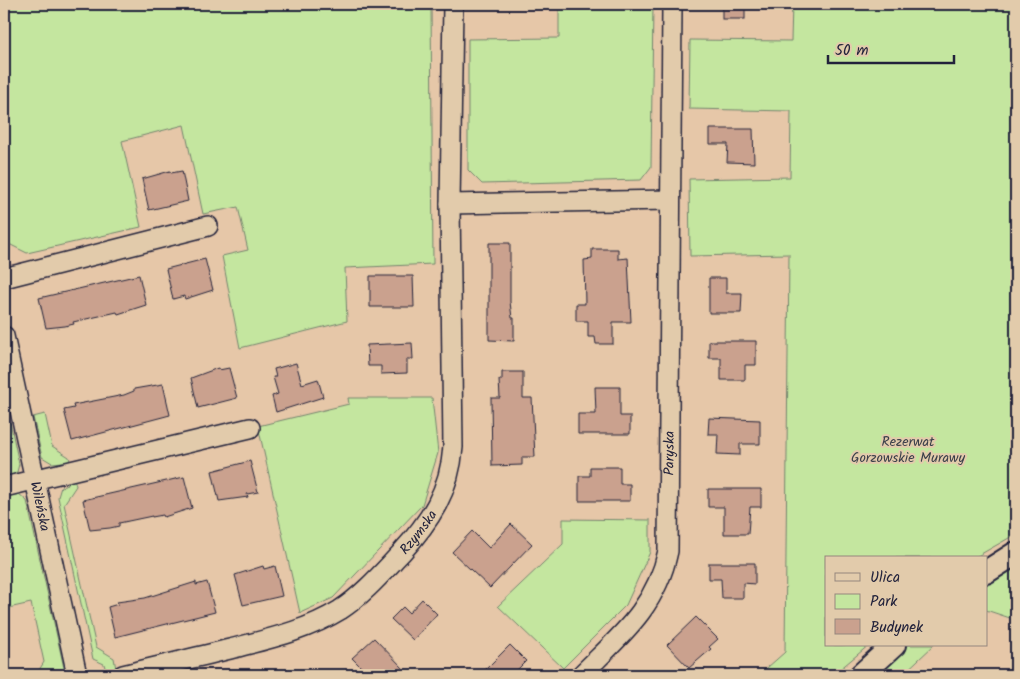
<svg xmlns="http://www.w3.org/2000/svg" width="1020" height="679" font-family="Kalam,sans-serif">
  <rect width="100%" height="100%" fill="#e6c7a8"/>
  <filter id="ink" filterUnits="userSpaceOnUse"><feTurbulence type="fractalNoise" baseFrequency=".02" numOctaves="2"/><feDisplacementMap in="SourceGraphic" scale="10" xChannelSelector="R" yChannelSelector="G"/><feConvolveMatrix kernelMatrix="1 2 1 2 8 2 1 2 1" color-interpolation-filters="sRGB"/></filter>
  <g filter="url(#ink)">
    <!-- green -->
    <g fill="#c4e69f" stroke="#73846d">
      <path d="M 4,4 L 431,4 L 433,264 L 345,268 L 347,321 L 240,348 L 222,256 L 248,250 L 238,207 L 203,214 L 184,125 L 122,141 L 141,227 L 27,253 L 7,243 L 4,244 Z"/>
      <path d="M 559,4 L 653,4 L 651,167 L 641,180 L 482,184 L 468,170 L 468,39 L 559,38 Z"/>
      <path d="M 792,4 L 1016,4 L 1016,534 L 974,558 L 826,558 L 826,645 L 869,645 L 833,675 L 759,675 L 785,652 L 789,254 L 690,256 L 689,179 L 790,177 L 791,111 L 689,109 L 690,40 L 791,41 Z"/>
      <path d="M 348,398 L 432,398 L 438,453 L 422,505 L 333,598 L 300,613 L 258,426 L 349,404 Z"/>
      <path d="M 45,414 L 52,446 L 69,457 L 71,465 L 64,466 L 63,462 L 52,463 L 42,457 L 33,417 Z"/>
      <path d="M 10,422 L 19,464 L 17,472 L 4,481 L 4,423 Z"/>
      <path d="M 74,478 L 76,486 L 64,504 L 96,647 L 114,658 L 116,669 L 106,671 L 104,664 L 93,659 L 58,497 L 61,487 L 68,485 L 67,479 Z"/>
      <path d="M 9,492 L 18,493 L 27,501 L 64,668 L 63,675 L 36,675 L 44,662 L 31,603 L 4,609 L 4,494 Z"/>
      <path d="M 563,519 L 650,520 L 650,552 L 626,605 L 563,668 L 498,606 L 563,544 Z"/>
      <path d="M 1016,562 L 1016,620 L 986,610 L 986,584 Z"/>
      <path d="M 906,645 L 934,645 L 902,675 L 871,675 Z"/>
    </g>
    <!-- building -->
    <g fill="#caa18e" stroke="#22223b">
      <rect x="722" y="4" width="23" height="15"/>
      <path d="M 710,129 L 753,129 L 754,163 L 727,162 L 728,144 L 710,144 Z"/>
      <path d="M 170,171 L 171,173 L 182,171 L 188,201 L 149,210 L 142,179 Z"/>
      <path d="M 489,243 L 510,243 L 510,302 L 512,318 L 514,318 L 514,341 L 489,340 Z"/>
      <path d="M 592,249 L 618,249 L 618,259 L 628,258 L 631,322 L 613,322 L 613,344 L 596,344 L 595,337 L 588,337 L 588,321 L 576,321 L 576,304 L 585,304 L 584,260 L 592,259 Z"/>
      <path d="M 205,259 L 213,290 L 185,299 L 184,296 L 173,299 L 166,269 Z"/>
      <path d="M 139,275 L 146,305 L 118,314 L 117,312 L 73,322 L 74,324 L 65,326 L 46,328 L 39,298 Z"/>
      <path d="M 370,276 L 413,276 L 414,307 L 370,307 Z"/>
      <path d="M 709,278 L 726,278 L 726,293 L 742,293 L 741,313 L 709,313 Z"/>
      <path d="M 709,341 L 756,341 L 756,365 L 745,365 L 745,380 L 721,380 L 721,358 L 709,358 Z"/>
      <path d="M 412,343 L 413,359 L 407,359 L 407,373 L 381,374 L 381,366 L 368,366 L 367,345 Z"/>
      <path d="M 296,363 L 302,384 L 318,379 L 323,397 L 276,412 L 272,396 L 278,394 L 273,377 L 276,377 L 274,369 Z"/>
      <path d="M 218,368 L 219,370 L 229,368 L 237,398 L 198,408 L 191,378 Z"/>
      <path d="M 502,372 L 523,372 L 523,398 L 532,398 L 535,457 L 522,457 L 522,465 L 492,466 L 491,398 L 500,398 L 499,380 L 502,380 Z"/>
      <path d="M 163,384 L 170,415 L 72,441 L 64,410 L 74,408 L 73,405 L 124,395 L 134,391 L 134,389 Z"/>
      <path d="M 595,387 L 620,387 L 620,416 L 630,416 L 630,434 L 578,434 L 578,414 L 596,414 Z"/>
      <path d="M 709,418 L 760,420 L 760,444 L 740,444 L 740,455 L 717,454 L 718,434 L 708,434 Z"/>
      <path d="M 250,461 L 258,492 L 247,494 L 248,497 L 219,501 L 212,471 Z"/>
      <path d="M 590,467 L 620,467 L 620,484 L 630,484 L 630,501 L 579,501 L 579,476 L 590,476 Z"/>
      <path d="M 184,477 L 192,508 L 164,517 L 163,515 L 152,517 L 152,516 L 119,523 L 119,526 L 110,528 L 90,530 L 83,500 Z"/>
      <path d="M 708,489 L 761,489 L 761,507 L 750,507 L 748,534 L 724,534 L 724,507 L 708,507 Z"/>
      <path d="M 511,524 L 532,544 L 490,588 L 452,552 L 472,531 L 489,548 Z"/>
      <path d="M 709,563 L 755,563 L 755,584 L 743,583 L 743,598 L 722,598 L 721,579 L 709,579 Z"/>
      <path d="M 263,566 L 264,569 L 275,566 L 282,596 L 243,605 L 235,575 Z"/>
      <path d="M 196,582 L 196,585 L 207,582 L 215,612 L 115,637 L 108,607 L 118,604 L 117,602 L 145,598 Z"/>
      <path d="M 422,599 L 437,614 L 413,640 L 391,619 L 403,607 L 409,613 Z"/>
      <path d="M 696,617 L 718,639 L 709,647 L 711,649 L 689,668 L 667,645 Z"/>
      <path d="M 374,638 L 403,668 L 396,675 L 369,675 L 352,658 Z"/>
      <path d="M 510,645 L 526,661 L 512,675 L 480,675 Z"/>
    </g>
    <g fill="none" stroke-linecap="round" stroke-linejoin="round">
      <defs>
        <g id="minor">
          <path d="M 450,204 L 670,200"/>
          <path d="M 4,278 L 208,226"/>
          <path id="s1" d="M 4,336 L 77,675"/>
          <path d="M 4,487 L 250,428"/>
          <path id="s2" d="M 123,675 C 158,666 194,658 230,649 C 268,639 306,631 340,610 C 363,595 382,573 401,553 C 430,521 450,491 453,447 L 450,204 L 453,4"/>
          <path id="s3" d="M 581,675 C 620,636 656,608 668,551 L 672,4"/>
        </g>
        <g id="tertiary">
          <path d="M 986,572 L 1016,553"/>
          <path d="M 861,675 L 894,645"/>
        </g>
      </defs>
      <!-- minor casing -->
      <use href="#minor" stroke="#22223b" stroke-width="22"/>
      <!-- tertiary casing -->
      <use href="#tertiary" stroke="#22223b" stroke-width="26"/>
      <!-- minor -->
      <use href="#minor" stroke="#e2cbab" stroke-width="19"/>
      <!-- tertiary -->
      <use href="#tertiary" stroke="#e2cbab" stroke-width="22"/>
    </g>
  </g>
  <g text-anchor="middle" stroke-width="4" stroke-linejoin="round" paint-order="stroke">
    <!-- park labels -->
    <g font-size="14" fill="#3a3f4a" stroke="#e2cbab">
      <text x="908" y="446">Rezerwat<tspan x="908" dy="16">Gorzowskie Murawy</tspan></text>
    </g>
    <!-- street labels -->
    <g font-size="14" fill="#22223b" stroke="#e2cbab">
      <text dy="5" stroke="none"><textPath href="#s3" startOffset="252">Paryska</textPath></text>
      <text dy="5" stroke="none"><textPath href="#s1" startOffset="174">Wileńska</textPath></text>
      <text dy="5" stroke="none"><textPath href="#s2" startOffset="338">Rzymska</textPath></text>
    </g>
  </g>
  <!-- margin -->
  <rect width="1020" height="679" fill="none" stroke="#e2cbab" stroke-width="20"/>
  <rect x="10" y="10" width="1000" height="659" fill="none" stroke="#22223b" stroke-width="2" filter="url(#ink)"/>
  <!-- legend -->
  <rect x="825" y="556" width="162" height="90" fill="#e2cbab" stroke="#95877e"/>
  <rect x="835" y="573" width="25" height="8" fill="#e2cbab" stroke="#95877e"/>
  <text x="870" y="582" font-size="15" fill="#22223b">Ulica</text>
  <rect x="835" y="594" width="25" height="15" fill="#c4e69f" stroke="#95877e"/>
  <text x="870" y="606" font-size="15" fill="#22223b">Park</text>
  <rect x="835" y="619" width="25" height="15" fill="#caa18e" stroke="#95877e"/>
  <text x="870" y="632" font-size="15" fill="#22223b">Budynek</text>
  <!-- scale -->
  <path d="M828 55v8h126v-8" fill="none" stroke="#22223b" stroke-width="2.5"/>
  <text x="835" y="55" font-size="15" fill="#22223b" stroke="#e2cbab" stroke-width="4" paint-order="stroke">50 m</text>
</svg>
